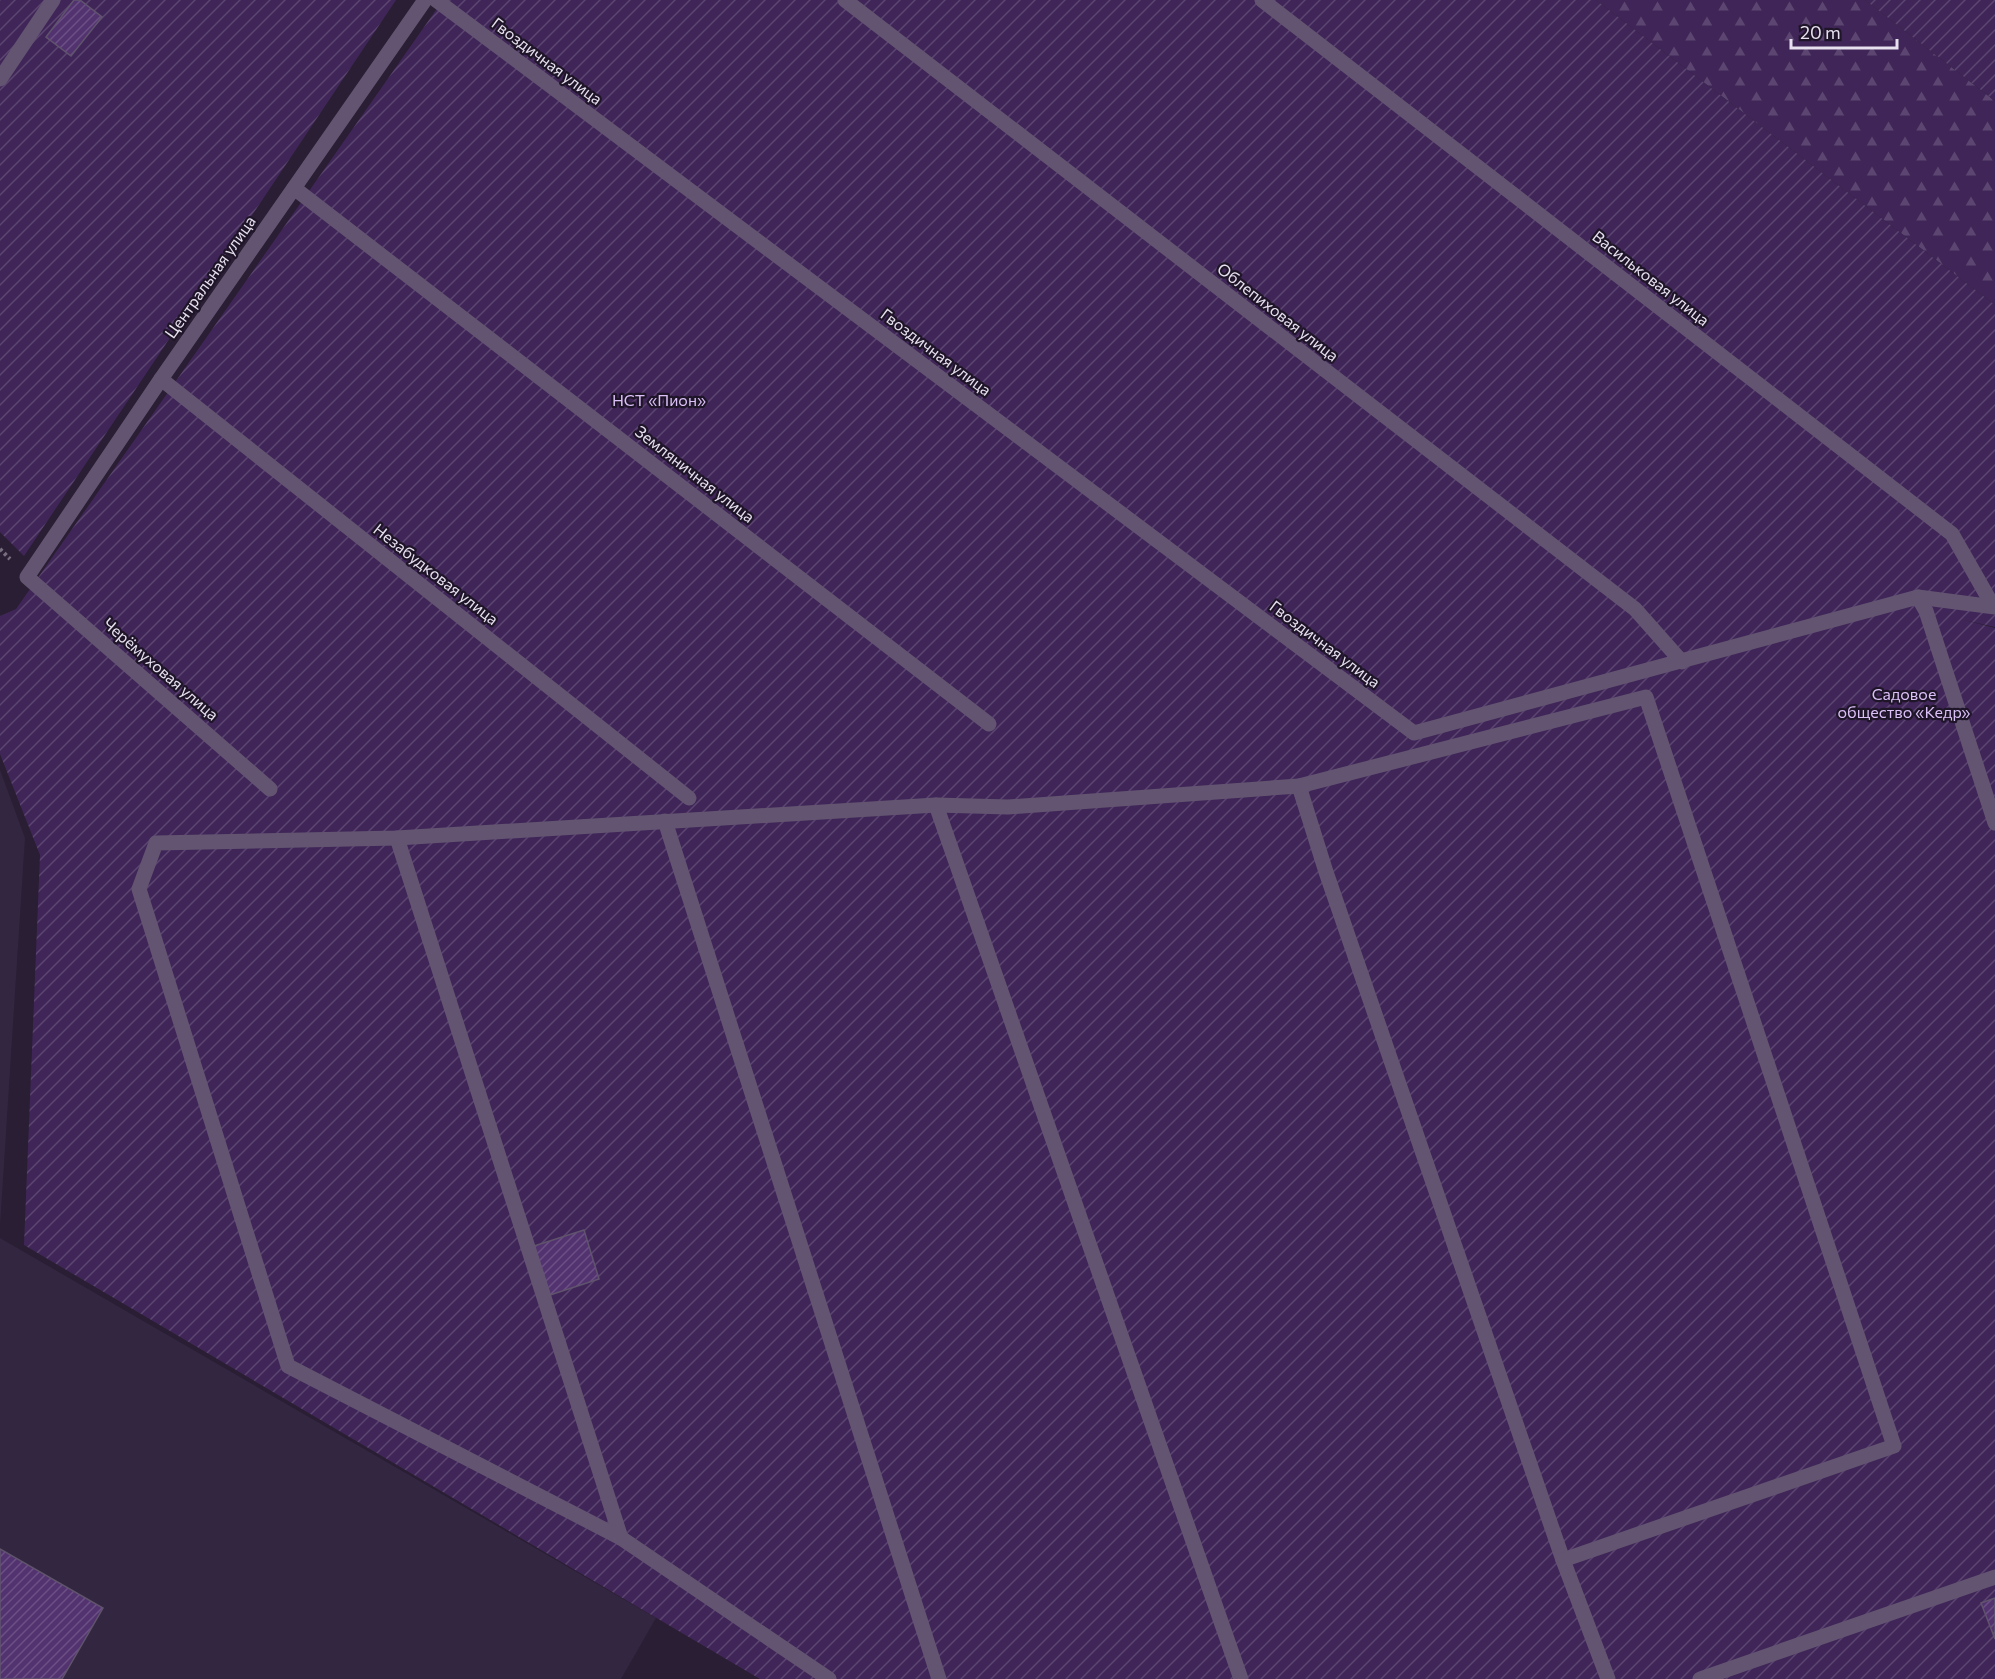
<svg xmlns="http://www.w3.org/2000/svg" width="1995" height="1679" font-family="Commissioner,sans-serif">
  <defs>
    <pattern id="forest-firs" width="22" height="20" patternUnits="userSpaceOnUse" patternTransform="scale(1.5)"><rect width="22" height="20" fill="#402658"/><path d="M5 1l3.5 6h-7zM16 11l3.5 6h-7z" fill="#5c4570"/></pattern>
    <pattern id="garden-furrows" width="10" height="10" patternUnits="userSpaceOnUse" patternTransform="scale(1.5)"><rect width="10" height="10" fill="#402658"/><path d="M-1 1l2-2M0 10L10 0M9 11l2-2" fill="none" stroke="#5c4570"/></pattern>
    <pattern id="building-hatch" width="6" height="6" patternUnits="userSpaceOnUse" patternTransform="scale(1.5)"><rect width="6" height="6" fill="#533270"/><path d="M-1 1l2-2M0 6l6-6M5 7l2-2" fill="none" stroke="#6c4f85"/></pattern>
  </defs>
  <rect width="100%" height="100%" fill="#291e33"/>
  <!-- built -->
  <g fill="#332640">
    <path d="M 0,770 L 25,838 L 0,1226 Z"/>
    <path d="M 0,1238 L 656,1618 L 621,1679 L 0,1679 Z"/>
  </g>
  <!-- forest -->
  <path fill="url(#forest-firs)" d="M 1596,0 L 1865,0 L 1995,101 L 1995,305 Z"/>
  <!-- garden -->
  <g fill="url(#garden-furrows)">
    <path d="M 0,0 L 396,0 L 24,556 L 0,532 Z"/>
    <path d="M 443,0 L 1596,0 L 1995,305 L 1995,627 L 1960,619 L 1995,628 L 1995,1679 L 760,1679 L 24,1245 L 40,855 L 0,754 L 0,616 L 16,609 Z"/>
    <path d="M 1865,0 L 1995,0 L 1995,101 Z"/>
  </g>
  <!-- building -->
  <g fill="url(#building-hatch)" stroke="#5f546c" stroke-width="1.5">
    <path d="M 74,0 L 80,0 L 102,17 L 71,56 L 46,37 Z"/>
    <path d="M 584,1230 L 599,1279 L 550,1295 L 534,1246 Z"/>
    <path d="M 0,1549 L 103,1608 L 62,1679 L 0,1679 Z"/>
    <path d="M 1995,1598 L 1995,1639 L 1981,1603 Z"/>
  </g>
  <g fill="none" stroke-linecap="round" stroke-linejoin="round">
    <!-- path -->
    <path stroke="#776e80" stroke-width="4" stroke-dasharray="3 3" stroke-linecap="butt" d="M 0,549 L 10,559"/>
    <!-- minor -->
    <g stroke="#635571" stroke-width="15">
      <path d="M 436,0 L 1414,733 L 1918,597 L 1995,607"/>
      <path d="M 845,0 L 1635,609 L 1682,662"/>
      <path d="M 1262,0 L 1952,534 L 1993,606"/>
      <path d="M 0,79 L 53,0"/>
      <path d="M 294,188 L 989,724"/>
      <path d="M 161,379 L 689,798"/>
      <path d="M 1918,597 L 1926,611 L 1995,823"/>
      <path d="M 1299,786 L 1326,872 L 1563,1560 L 1608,1679"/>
      <path d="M 270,789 L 27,577 L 161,379 L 425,0"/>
      <path d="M 936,805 L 1241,1679"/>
      <path d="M 665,821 L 939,1679"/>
      <path d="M 397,838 L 621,1538"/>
      <path d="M 829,1679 L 621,1538 L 288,1366 L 139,889 L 156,843 L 397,838 L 936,805 L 1008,807 L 1299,786 L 1646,697 L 1894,1446 L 1563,1560"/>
      <path d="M 1700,1679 L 1995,1577"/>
    </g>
  </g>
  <g text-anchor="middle" stroke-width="4.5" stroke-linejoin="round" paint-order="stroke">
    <!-- street labels -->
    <g font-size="16" fill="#e7e1ef" stroke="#1f1529">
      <text transform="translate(547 61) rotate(37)" y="6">Гвоздичная улица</text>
      <text transform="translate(210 277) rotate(-55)" y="6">Центральная улица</text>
      <text transform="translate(1651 278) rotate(38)" y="6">Васильковая улица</text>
      <text transform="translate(1278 312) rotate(38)" y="6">Облепиховая улица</text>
      <text transform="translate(936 352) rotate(37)" y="6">Гвоздичная улица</text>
      <text transform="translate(695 474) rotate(38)" y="6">Земляничная улица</text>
      <text transform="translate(436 574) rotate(38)" y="6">Незабудковая улица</text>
      <text transform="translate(1325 644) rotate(37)" y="6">Гвоздичная улица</text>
      <text transform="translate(161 669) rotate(41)" y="6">Черёмуховая улица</text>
    </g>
    <!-- park labels -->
    <g font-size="16" fill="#dbc0f8" stroke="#1f1529">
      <text x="659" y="406">НСТ «Пион»</text>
      <text x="1904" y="700">Садовое<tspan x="1904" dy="18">общество «Кедр»</tspan></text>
    </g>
  </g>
  <!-- scale -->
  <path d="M1791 39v9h106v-9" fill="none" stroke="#e7e1ef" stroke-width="3"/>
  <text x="1800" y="39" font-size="18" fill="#e7e1ef" stroke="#1f1529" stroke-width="4.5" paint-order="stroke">20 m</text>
</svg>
